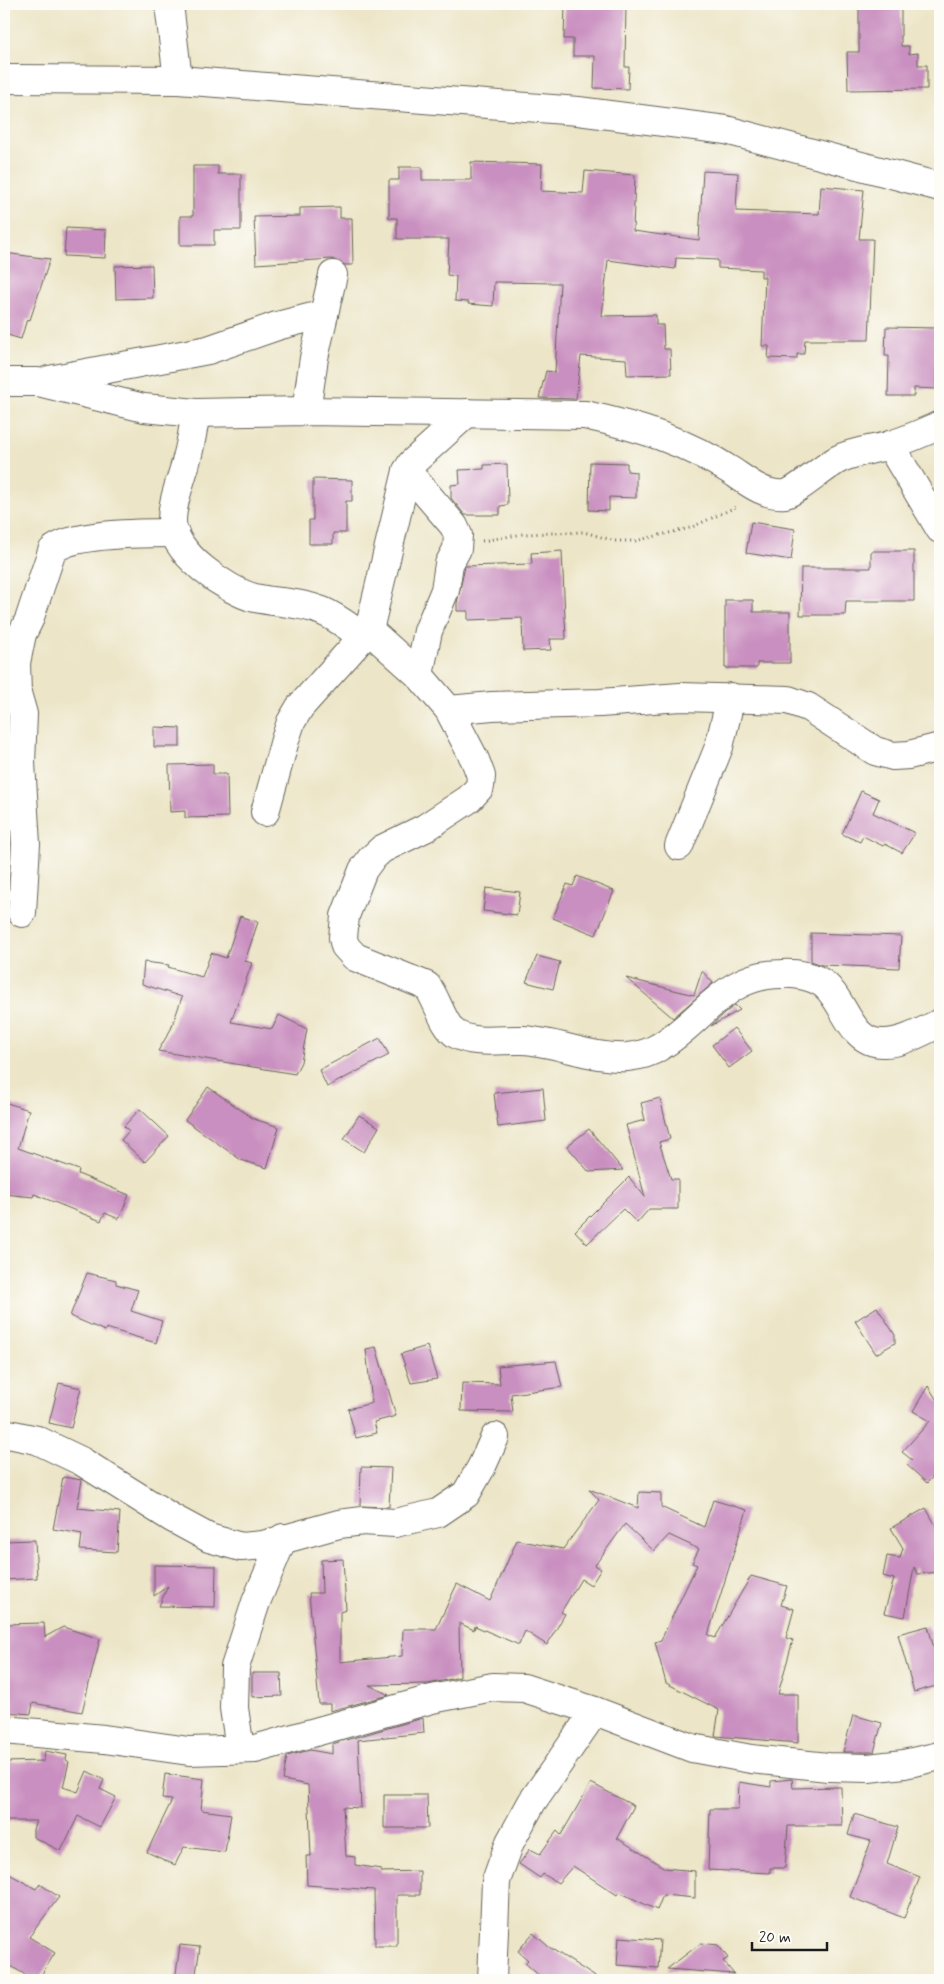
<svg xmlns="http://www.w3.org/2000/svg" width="944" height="1984" font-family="Mynerve,sans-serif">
  <rect width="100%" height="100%" fill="#fdfcf7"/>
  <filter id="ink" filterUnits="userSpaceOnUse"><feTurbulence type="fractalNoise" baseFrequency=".02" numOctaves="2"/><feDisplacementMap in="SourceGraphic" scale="10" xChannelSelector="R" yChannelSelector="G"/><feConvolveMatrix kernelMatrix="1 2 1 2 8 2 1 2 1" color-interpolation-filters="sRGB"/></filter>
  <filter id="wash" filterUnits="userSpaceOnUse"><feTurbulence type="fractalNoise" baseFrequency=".0096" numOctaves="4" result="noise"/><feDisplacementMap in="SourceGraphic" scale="20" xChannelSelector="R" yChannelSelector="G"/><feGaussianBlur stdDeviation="1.12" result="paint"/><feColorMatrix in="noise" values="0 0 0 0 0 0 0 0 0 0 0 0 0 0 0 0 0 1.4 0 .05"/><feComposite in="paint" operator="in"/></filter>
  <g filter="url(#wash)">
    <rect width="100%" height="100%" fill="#ece5c7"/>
    <g id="blocks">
      <!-- building -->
      <g fill="#c98fc0">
        <path d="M 565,4 L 626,4 L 625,67 L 629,67 L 628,89 L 594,88 L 595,56 L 573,56 L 573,39 L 564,39 Z"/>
        <path d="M 859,4 L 901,4 L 901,46 L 909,46 L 909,54 L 918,53 L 918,65 L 927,65 L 927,89 L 848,90 L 847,52 L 859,52 Z"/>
        <path d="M 471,162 L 542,164 L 541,191 L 583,193 L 585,171 L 635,175 L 633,231 L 699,240 L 703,171 L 738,173 L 736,211 L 819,214 L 821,186 L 864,190 L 859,239 L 873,239 L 869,340 L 805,340 L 804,354 L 797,354 L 797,359 L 768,358 L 769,346 L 762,346 L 765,277 L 761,277 L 761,270 L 718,268 L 718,260 L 676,258 L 675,269 L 608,260 L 602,316 L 656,315 L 656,325 L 663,325 L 664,349 L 670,349 L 671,374 L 627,375 L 626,359 L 581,356 L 576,399 L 539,398 L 546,371 L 555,372 L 560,283 L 494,282 L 493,306 L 468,304 L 469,302 L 455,301 L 456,276 L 447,275 L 449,239 L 397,239 L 397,218 L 389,218 L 389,180 L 399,180 L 399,167 L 422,167 L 422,180 L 471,180 Z"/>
        <path d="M 193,166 L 218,166 L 218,174 L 241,174 L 241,230 L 214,230 L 214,245 L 180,245 L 180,216 L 193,216 Z"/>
        <path d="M 340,207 L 340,218 L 352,218 L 353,265 L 345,265 L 332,259 L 256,264 L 254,217 L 300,216 L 300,208 Z"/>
        <path d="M 66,228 L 106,230 L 105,258 L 64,256 Z"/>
        <path d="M 4,253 L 50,259 L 30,320 L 27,319 L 21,339 L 4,334 Z"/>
        <path d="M 152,265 L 153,298 L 116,299 L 115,266 Z"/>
        <path d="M 886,327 L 938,328 L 937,389 L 914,388 L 914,396 L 888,396 L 889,356 L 885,356 Z"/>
        <path d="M 590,462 L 627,463 L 627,471 L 636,472 L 636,498 L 609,497 L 609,511 L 589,510 Z"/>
        <path d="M 507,464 L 508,505 L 500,506 L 500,515 L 465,515 L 451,498 L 451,485 L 460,484 L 459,470 L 484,469 L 484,465 Z"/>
        <path d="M 313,479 L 352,480 L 352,501 L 346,501 L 346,533 L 333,533 L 333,544 L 309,544 L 309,520 L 313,520 Z"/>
        <path d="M 751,522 L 795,529 L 791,560 L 746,553 Z"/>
        <path d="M 562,551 L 566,639 L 550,639 L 551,650 L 523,651 L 522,618 L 468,620 L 468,611 L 457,611 L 457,603 L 465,566 L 532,564 L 531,553 Z"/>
        <path d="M 871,551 L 914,551 L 914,601 L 846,601 L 845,615 L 800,615 L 801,568 L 871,568 Z"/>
        <path d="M 725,600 L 753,600 L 753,612 L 790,612 L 790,663 L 757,663 L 757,668 L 725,668 Z"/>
        <path d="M 154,727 L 180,728 L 180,747 L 154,747 Z"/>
        <path d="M 213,764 L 213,774 L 227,774 L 228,817 L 185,818 L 185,811 L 170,812 L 169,765 Z"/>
        <path d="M 861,791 L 879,799 L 873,813 L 915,833 L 902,853 L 885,844 L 883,846 L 863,836 L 860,842 L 842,834 Z"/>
        <path d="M 577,876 L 614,891 L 596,935 L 553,918 L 567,884 L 573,886 Z"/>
        <path d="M 486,888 L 520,892 L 517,915 L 483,911 Z"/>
        <path d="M 240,916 L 258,922 L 245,961 L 252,963 L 231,1022 L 272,1029 L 279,1015 L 307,1029 L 301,1062 L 295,1074 L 158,1051 L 171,1029 L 182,997 L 142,984 L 144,962 L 169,965 L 168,967 L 202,977 L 211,953 L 226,958 Z"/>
        <path d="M 811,933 L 901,936 L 899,968 L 822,965 L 811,961 Z"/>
        <path d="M 537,956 L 560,962 L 553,989 L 526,982 Z"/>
        <path d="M 702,971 L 713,983 L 673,1018 L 626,978 L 694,995 Z"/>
        <path d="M 735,1005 L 740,1010 L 711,1026 L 725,1013 Z"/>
        <path d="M 734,1028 L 752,1051 L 729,1068 L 712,1045 Z"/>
        <path d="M 380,1038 L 389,1055 L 327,1087 L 319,1070 Z"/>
        <path d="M 208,1087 L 254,1119 L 279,1127 L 267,1168 L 241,1160 L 185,1120 Z"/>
        <path d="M 543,1088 L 546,1121 L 498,1127 L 494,1093 Z"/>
        <path d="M 660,1098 L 670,1139 L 659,1142 L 671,1179 L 678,1179 L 678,1209 L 649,1209 L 637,1223 L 623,1209 L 587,1244 L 575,1231 L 629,1177 L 645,1197 L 626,1125 L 645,1120 L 641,1103 Z"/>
        <path d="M 4,1102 L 29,1110 L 18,1148 L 79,1170 L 78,1174 L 129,1195 L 119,1219 L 105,1213 L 101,1221 L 34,1194 L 33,1197 L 4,1194 Z"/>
        <path d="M 140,1109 L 169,1136 L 145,1162 L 121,1140 L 129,1131 L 124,1126 Z"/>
        <path d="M 359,1115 L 379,1127 L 364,1152 L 344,1139 Z"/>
        <path d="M 589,1129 L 623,1170 L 589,1172 L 567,1146 Z"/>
        <path d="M 87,1273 L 116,1280 L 116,1284 L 138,1290 L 131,1311 L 162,1321 L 156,1343 L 106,1328 L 105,1331 L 70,1316 Z"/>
        <path d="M 877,1307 L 895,1335 L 895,1343 L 876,1354 L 855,1321 Z"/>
        <path d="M 427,1346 L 437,1379 L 411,1383 L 401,1354 Z"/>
        <path d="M 376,1347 L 396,1416 L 374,1422 L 377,1433 L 356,1438 L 348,1409 L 372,1403 L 366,1349 Z"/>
        <path d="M 556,1361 L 562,1387 L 511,1394 L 513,1412 L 461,1411 L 462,1383 L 500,1384 L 498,1366 Z"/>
        <path d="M 59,1383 L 81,1388 L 71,1428 L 49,1423 Z"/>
        <path d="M 928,1386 L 940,1405 L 940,1469 L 927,1483 L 907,1465 L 912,1460 L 902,1452 L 930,1421 L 913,1411 Z"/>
        <path d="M 361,1467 L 391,1468 L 389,1507 L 360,1506 Z"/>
        <path d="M 63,1477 L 82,1480 L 77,1508 L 120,1512 L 117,1552 L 80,1550 L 82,1534 L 53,1529 Z"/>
        <path d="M 589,1489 L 638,1508 L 639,1492 L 661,1493 L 661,1507 L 704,1527 L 713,1500 L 747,1510 L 708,1635 L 715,1638 L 751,1576 L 787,1586 L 781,1605 L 794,1609 L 786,1638 L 793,1640 L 778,1694 L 798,1694 L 798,1743 L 715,1736 L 719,1710 L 666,1683 L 655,1642 L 661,1640 L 697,1565 L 692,1563 L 699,1549 L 669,1535 L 654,1551 L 625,1524 L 595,1565 L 601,1569 L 591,1585 L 581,1579 L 561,1612 L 565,1614 L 547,1645 L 525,1631 L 519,1645 L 475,1626 L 474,1630 L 459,1623 L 460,1677 L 428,1684 L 369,1685 L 389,1695 L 330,1711 L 330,1704 L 319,1704 L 309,1593 L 322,1593 L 321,1560 L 343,1559 L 346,1610 L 340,1612 L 340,1662 L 402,1656 L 403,1629 L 436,1629 L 457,1584 L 490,1601 L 517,1540 L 563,1549 L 599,1500 Z"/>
        <path d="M 926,1508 L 940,1533 L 940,1572 L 918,1574 L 914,1567 L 905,1617 L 884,1613 L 894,1579 L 883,1576 L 887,1556 L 900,1558 L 903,1548 L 891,1528 Z"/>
        <path d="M 35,1540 L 37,1578 L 4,1580 L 4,1541 Z"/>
        <path d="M 154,1565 L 216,1566 L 215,1607 L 159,1606 L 168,1586 L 154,1596 Z"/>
        <path d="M 44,1623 L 45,1637 L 63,1627 L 100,1639 L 82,1712 L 33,1703 L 31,1714 L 4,1712 L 4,1624 Z"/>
        <path d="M 928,1626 L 940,1671 L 940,1685 L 914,1692 L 898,1634 Z"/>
        <path d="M 252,1673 L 281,1673 L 282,1696 L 252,1697 Z"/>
        <path d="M 853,1715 L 882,1723 L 874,1752 L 843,1752 Z"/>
        <path d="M 423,1718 L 424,1733 L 358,1740 L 361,1808 L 343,1807 L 346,1856 L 355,1857 L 355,1865 L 381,1869 L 381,1872 L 420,1871 L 420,1895 L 397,1895 L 397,1946 L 375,1946 L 374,1890 L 307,1885 L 306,1856 L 311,1856 L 308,1785 L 283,1780 L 287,1756 L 310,1750 L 332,1754 L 332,1744 Z"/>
        <path d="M 45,1751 L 67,1755 L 66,1760 L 69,1762 L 63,1787 L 78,1792 L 87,1771 L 104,1780 L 100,1789 L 116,1797 L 100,1827 L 78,1816 L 61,1851 L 33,1837 L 33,1829 L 36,1821 L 4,1821 L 4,1762 L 44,1761 Z"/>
        <path d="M 165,1774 L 204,1779 L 201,1810 L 231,1814 L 225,1852 L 184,1847 L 175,1865 L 147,1852 L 172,1800 L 162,1799 Z"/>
        <path d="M 792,1779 L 793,1788 L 841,1787 L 842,1826 L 788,1826 L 785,1868 L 770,1868 L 770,1873 L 708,1870 L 710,1809 L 738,1809 L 739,1782 L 771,1787 L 771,1781 Z"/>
        <path d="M 591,1783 L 634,1806 L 617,1838 L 665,1868 L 695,1871 L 695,1898 L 663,1895 L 657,1910 L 619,1892 L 617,1895 L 573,1866 L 558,1883 L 543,1874 L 540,1878 L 519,1864 L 530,1849 L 540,1854 L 557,1831 L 561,1835 Z"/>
        <path d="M 384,1795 L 427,1795 L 428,1828 L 384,1828 Z"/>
        <path d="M 854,1814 L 898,1827 L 887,1864 L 920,1877 L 904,1918 L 850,1897 L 871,1841 L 848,1835 Z"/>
        <path d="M 4,1871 L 36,1889 L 40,1884 L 59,1897 L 29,1937 L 55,1953 L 38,1980 L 34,1980 L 4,1962 Z"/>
        <path d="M 533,1933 L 549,1947 L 600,1980 L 544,1980 L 525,1963 L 528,1960 L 518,1951 Z"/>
        <path d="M 619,1937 L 660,1940 L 658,1968 L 617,1965 Z"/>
        <path d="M 701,1943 L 718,1945 L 728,1958 L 723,1961 L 734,1974 L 667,1969 Z"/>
        <path d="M 180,1945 L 200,1947 L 195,1980 L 175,1980 Z"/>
      </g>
    </g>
  </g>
  <g filter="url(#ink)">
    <use href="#blocks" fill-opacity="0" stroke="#656258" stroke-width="1"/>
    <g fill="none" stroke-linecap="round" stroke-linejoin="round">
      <defs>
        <g id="minor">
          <path d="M 169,4 L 178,80 L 578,111 L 726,130 L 940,187"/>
          <path d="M 4,79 L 178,80"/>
          <path d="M 49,380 L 208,350 L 277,326 L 324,314"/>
          <path d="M 4,382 L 38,382 L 144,408 L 196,413 L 306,411 L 585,415 C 640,427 685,441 733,472 C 749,483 765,496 785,494 C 796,492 825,466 839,459 C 855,451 874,450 890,445 C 907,440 924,432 940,425"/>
          <path d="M 306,411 L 314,358 L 333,275"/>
          <path d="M 196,413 C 193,428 191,444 187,458 C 182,479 172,500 172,521 C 172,553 227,591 255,598 C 277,603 300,602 322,611 C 337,617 350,628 363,637"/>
          <path d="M 890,445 L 940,529"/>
          <path d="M 407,471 L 454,526 L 458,535 L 457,549 L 449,564 L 445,590 L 428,631 L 419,675"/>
          <path d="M 369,630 L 419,675 L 449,710 L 475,760 L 481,776 L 480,787 L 469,799 L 425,828 L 382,849 L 371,859 L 363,870 L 345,916 L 343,938 L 345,946 L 355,957 L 427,986 C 437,998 443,1026 456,1034 C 474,1045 503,1039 523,1040 C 558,1042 592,1059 627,1057 C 638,1056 650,1053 659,1047 C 704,1021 723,974 782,974 C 795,973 814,976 825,985 C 846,1003 850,1044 884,1043 C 903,1043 923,1031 940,1023"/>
          <path d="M 449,710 L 492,706 L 600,703 L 680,697 L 788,700 L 808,707 L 875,751 L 893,756 L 909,755 L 940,747"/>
          <path d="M 265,812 L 285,740 L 291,722 L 300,707 L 369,630 L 407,471 L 412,463 L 467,413"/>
          <path d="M 679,846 L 719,747 L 731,697"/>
          <path d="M 22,913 L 26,844 L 21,763 L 23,714 L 17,693 L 16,663 L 22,634 L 29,620 L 52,551 C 70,533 147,533 175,533"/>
          <path d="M 4,1433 L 37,1440 L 81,1461 L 172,1518 L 209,1538 L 241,1547 L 263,1545 L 339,1524 L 363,1521 L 395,1523 L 438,1513 L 466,1494 L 482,1466 L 495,1437"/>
          <path d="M 4,1730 L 104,1739 L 189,1751 L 255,1749 L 432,1699 L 493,1687 L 524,1688 L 595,1711 L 692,1748 L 751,1759 L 828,1767 L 868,1768 L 904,1764 L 940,1756"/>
          <path d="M 240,1749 L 234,1708 L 235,1667 L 256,1602 L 283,1538"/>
          <path d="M 492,1980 L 496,1881 L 510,1842 L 532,1802 L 595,1711"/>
        </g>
      </defs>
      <!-- minor casing -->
      <use href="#minor" stroke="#656258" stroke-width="30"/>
      <!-- path -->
      <path stroke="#656258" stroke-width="3" stroke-dasharray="1 4" stroke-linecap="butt" d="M 482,541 L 523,534 L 584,532 L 615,541 L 635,541 L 690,528 L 738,506"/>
      <!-- minor -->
      <use href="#minor" stroke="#fff" stroke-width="28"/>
    </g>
  </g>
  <!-- margin -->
  <rect width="944" height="1984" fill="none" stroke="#fdfcf7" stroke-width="20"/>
  <!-- scale -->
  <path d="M752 1942v8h75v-8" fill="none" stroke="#1c1c1c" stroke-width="2.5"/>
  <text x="759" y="1942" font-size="15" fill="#1c1c1c" stroke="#fdfcf7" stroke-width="4" paint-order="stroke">20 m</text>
</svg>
